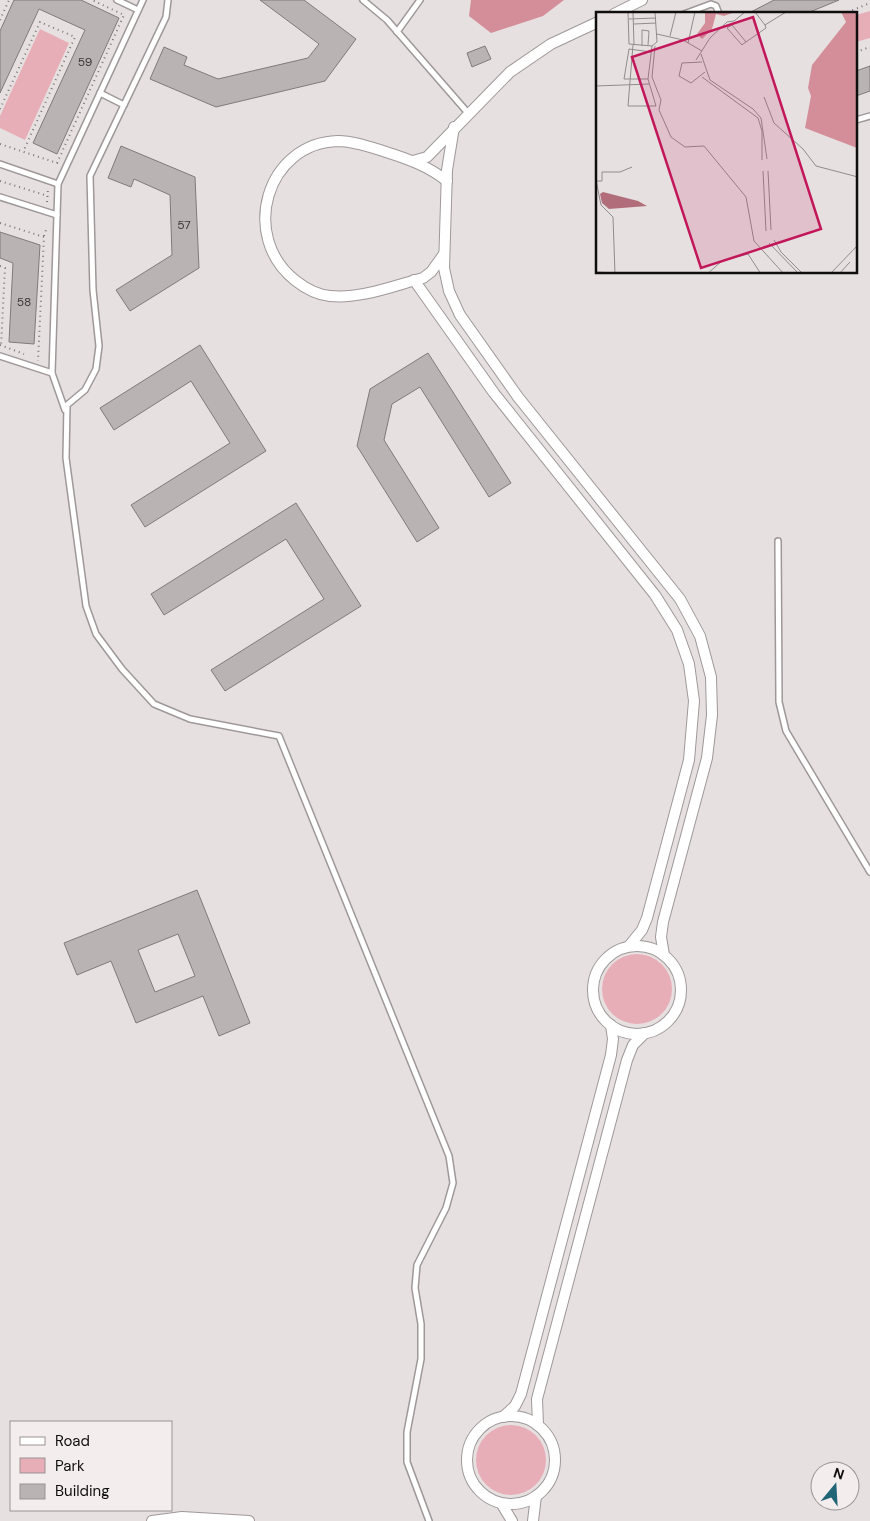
<svg xmlns="http://www.w3.org/2000/svg" width="870" height="1521" font-family="'DM Sans',sans-serif">
  <rect width="100%" height="100%" fill="#e7e0e0"/>
  <!-- green -->
  <g fill="#e8aeb7">
    <path d="M 870,11 L 870,38 L 856,42 L 856,15 Z"/>
    <path d="M 40,29 L 69,43 L 25,140 L 0,128 L 0,116 Z"/>
    <circle cx="637" cy="989" r="35"/>
    <circle cx="511" cy="1460" r="35"/>
  </g>
  <!-- forest -->
  <path fill="#d48e9a" d="M 471,0 L 564,0 L 543,16 L 491,33 L 469,16 Z"/>
  <!-- building -->
  <g fill="#bab3b4" stroke="#807a7b" fill-rule="evenodd">
    <path d="M 14,0 L 81,0 L 119,18 L 57,154 L 33,143 L 85,30 L 39,9 L 0,93 L 0,31 Z"/>
    <path d="M 260,0 L 304,0 L 356,39 L 325,81 L 216,107 L 150,79 L 164,47 L 187,57 L 184,65 L 218,79 L 308,58 L 319,44 Z"/>
    <path d="M 774,0 L 839,0 L 805,14 L 747,14 Z"/>
    <path d="M 485,46 L 491,59 L 472,67 L 467,53 Z"/>
    <path d="M 870,66 L 870,91 L 856,96 L 856,71 Z"/>
    <path d="M 121,146 L 195,177 L 199,268 L 130,311 L 116,290 L 172,255 L 170,195 L 134,179 L 131,187 L 108,178 Z"/>
    <path d="M 0,232 L 40,245 L 34,344 L 9,342 L 13,263 L 0,258 Z"/>
    <path d="M 200,345 L 266,451 L 145,527 L 131,505 L 230,443 L 191,381 L 114,430 L 100,408 Z"/>
    <path d="M 428,353 L 511,483 L 489,497 L 420,387 L 392,404 L 384,440 L 439,528 L 417,542 L 357,446 L 370,389 Z"/>
    <path d="M 296,503 L 361,606 L 225,691 L 211,670 L 324,599 L 286,539 L 164,615 L 151,594 Z"/>
    <path d="M 197,890 L 250,1023 L 219,1036 L 203,996 L 136,1023 L 111,961 L 77,975 L 64,943 ZM 178,934 L 195,976 L 155,992 L 138,950 Z"/>
  </g>
  <g fill="none" stroke-linecap="round" stroke-linejoin="round">
    <defs>
      <g id="service">
        <path d="M 117,0 L 138,10"/>
        <path d="M 168,0 L 166,17 L 90,176 L 93,290 L 99,346 L 96,369 L 85,390 L 67,405 L 66,458 L 86,606 L 96,634 L 122,669 L 154,704 L 190,719 L 279,736 L 449,1156 L 453,1183 L 446,1208 L 417,1265 L 415,1288 L 421,1324 L 421,1359 L 407,1432 L 407,1462 L 429,1521"/>
        <path d="M 363,0 L 387,20 L 468,113"/>
        <path d="M 684,14 L 711,4 L 716,6 L 719,14"/>
        <path d="M 397,32 L 420,0"/>
        <path d="M 100,93 L 124,105"/>
        <path d="M 856,120 L 870,116"/>
        <path d="M 0,164 L 58,184"/>
        <path d="M 0,197 L 57,215"/>
        <path d="M 0,356 L 52,373 L 58,184 L 143,0"/>
        <path d="M 52,373 L 65,410"/>
        <path d="M 778,541 L 779,702 L 786,731 L 870,872"/>
      </g>
      <g id="minor">
        <path d="M 614,14 L 642,0"/>
        <path d="M 454,127 L 447,170 L 444,268 L 449,291 L 460,315 L 518,397 L 680,599 L 700,636 L 711,677 L 712,715 L 707,758 L 663,922 L 661,937 L 664,955"/>
        <path d="M 413,161 L 427,157 L 510,72 L 551,44 L 598,22"/>
        <path d="M 444,254 L 431,272 L 423,278 C 393,286 361,299 330,296 C 318,295 305,288 296,281 C 239,237 266,143 338,141 C 354,141 370,147 386,152 C 408,159 428,166 447,181"/>
        <path d="M 414,280 L 494,393 L 655,595 L 677,630 L 689,664 L 694,701 L 689,760 L 647,918 L 642,930 L 629,946"/>
        <circle cx="637" cy="990" r="44"/>
        <circle cx="511" cy="1460" r="44"/>
        <path d="M 503,1417 L 515,1406 L 521,1394 L 611,1055 L 613,1039 L 611,1025"/>
        <path d="M 538,1425 L 537,1399 L 627,1060 L 633,1045 L 645,1033"/>
        <path d="M 501,1503 L 512,1521"/>
        <path d="M 152,1521 L 182,1517 L 249,1521"/>
        <path d="M 533,1521 L 536,1496"/>
      </g>
    </defs>
    <!-- service casing -->
    <use href="#service" stroke="#9f9899" stroke-width="8"/>
    <!-- minor casing -->
    <use href="#minor" stroke="#9f9899" stroke-width="12"/>
    <!-- path -->
    <g stroke="#7b7676" stroke-width="2" stroke-dasharray="1 4" stroke-linecap="butt">
      <path d="M 843,14 L 870,3"/>
      <path d="M 0,20 L 9,0"/>
      <path d="M 856,52 L 870,47"/>
      <path d="M 0,109 L 40,22 L 75,37 L 23,152"/>
      <path d="M 0,144 L 57,163 L 124,15 L 92,0"/>
      <path d="M 0,181 L 48,196"/>
      <path d="M 47,202 L 48,189"/>
      <path d="M 0,223 L 44,237 L 38,361"/>
      <path d="M 44,236 L 47,227"/>
      <path d="M 0,266 L 5,268 L 1,346"/>
      <path d="M 0,345 L 24,354"/>
    </g>
    <!-- service -->
    <use href="#service" stroke="#fff" stroke-width="5"/>
    <!-- minor -->
    <use href="#minor" stroke="#fff" stroke-width="10"/>
  </g>
  <g text-anchor="middle" stroke-width="4.5" stroke-linejoin="round" paint-order="stroke">
    <!-- number labels -->
    <g font-size="12" fill="#3a3638">
      <text x="85" y="66">59</text>
      <text x="184" y="229">57</text>
      <text x="24" y="306">58</text>
    </g>
  </g>
  <!-- overview -->
  <g transform="translate(596 12)">
    <rect width="261" height="261" fill="#e7e0e0"/>
    <path d="M 109,0 L 139,0 L 128,4 L 120,2 L 116,17 L 106,27 L 101,22 L 109,11 ZM 245,0 L 261,0 L 261,136 L 209,116 L 215,84 L 212,76 L 216,53 L 250,10 Z" fill="#d48e9a"/>
    <path d="M 7,180 L 42,189 L 51,194 L 13,197 L 6,191 L 4,182 Z" fill="#b16e7a"/>
    <path fill="none" stroke="#918c8c" stroke-width="1" d="M 32,0 L 33,32 L 56,34 L 61,30 L 59,0M 37,0 L 38,33M 159,0 L 169,13M 33,7 L 60,6M 38,12 L 60,11M 61,22 L 87,28 L 106,39M 74,24 L 80,0M 150,30 L 136,13 L 131,16 L 146,33 L 147,32 L 170,16 L 169,13 L 190,0M 92,31 L 99,0M 37,33 L 32,94 L 60,94 L 52,67 L 56,34M 46,34 L 46,18 L 53,19 L 52,33M 59,34 L 56,65 L 65,88 L 63,98 L 75,125 L 89,135 L 108,134 L 150,185 L 158,229 L 188,262M 105,42 L 114,68 L 157,97 L 165,106 L 171,147M 100,48 L 114,26 L 131,10 L 138,9 L 149,0M 106,50 L 86,51 L 83,64 L 95,71 L 109,60M 106,65 L 162,106 L 166,119 L 166,148M 52,67 L 28,67 L 33,37 L 55,40M 0,74 L 53,72M 168,85 L 178,111 L 207,137 L 220,154 L 262,165M 167,159 L 170,219M 172,159 L 175,218M 0,168 L 5,193 L 17,205 L 19,262M 0,169 L 6,169 L 6,160 L 24,160 L 36,155M 178,228 L 185,240 L 207,262M 173,231 L 203,262M 0,260 L 18,261M 111,262 L 126,249 L 152,242 L 165,262M 234,262 L 262,233M 243,262 L 254,250"/>
    <path fill="#c2185b" fill-opacity="0.15" stroke="#c2185b" stroke-width="2.5" d="M 157,5 L 225,217 L 105,256 L 36,45 Z"/>
    <rect width="261" height="261" fill="none" stroke="#100d0e" stroke-width="2.5"/>
  </g>
  <!-- legend -->
  <rect x="10" y="1421" width="162" height="90" fill="#f4edee" stroke="#999394"/>
  <rect x="20" y="1437" width="25" height="8" fill="#ffffff" stroke="#999394"/>
  <text x="55" y="1446" font-size="15" fill="#100d0e">Road</text>
  <rect x="20" y="1458" width="25" height="15" fill="#e8aeb7" stroke="#999394"/>
  <text x="55" y="1471" font-size="15" fill="#100d0e">Park</text>
  <rect x="20" y="1484" width="25" height="15" fill="#bab3b4" stroke="#999394"/>
  <text x="55" y="1496" font-size="15" fill="#100d0e">Building</text>
  <!-- north arrow -->
  <g transform="translate(835 1486) rotate(18)"><circle r="24" fill="#f4edee" stroke="#999394"/>
  <path d="M0-4L9 19L0 12L-9 19Z" fill="#216677"/>
  <text y="-8" font-size="14" font-weight="bold" text-anchor="middle" fill="#100d0e">N</text>
  </g>
</svg>
